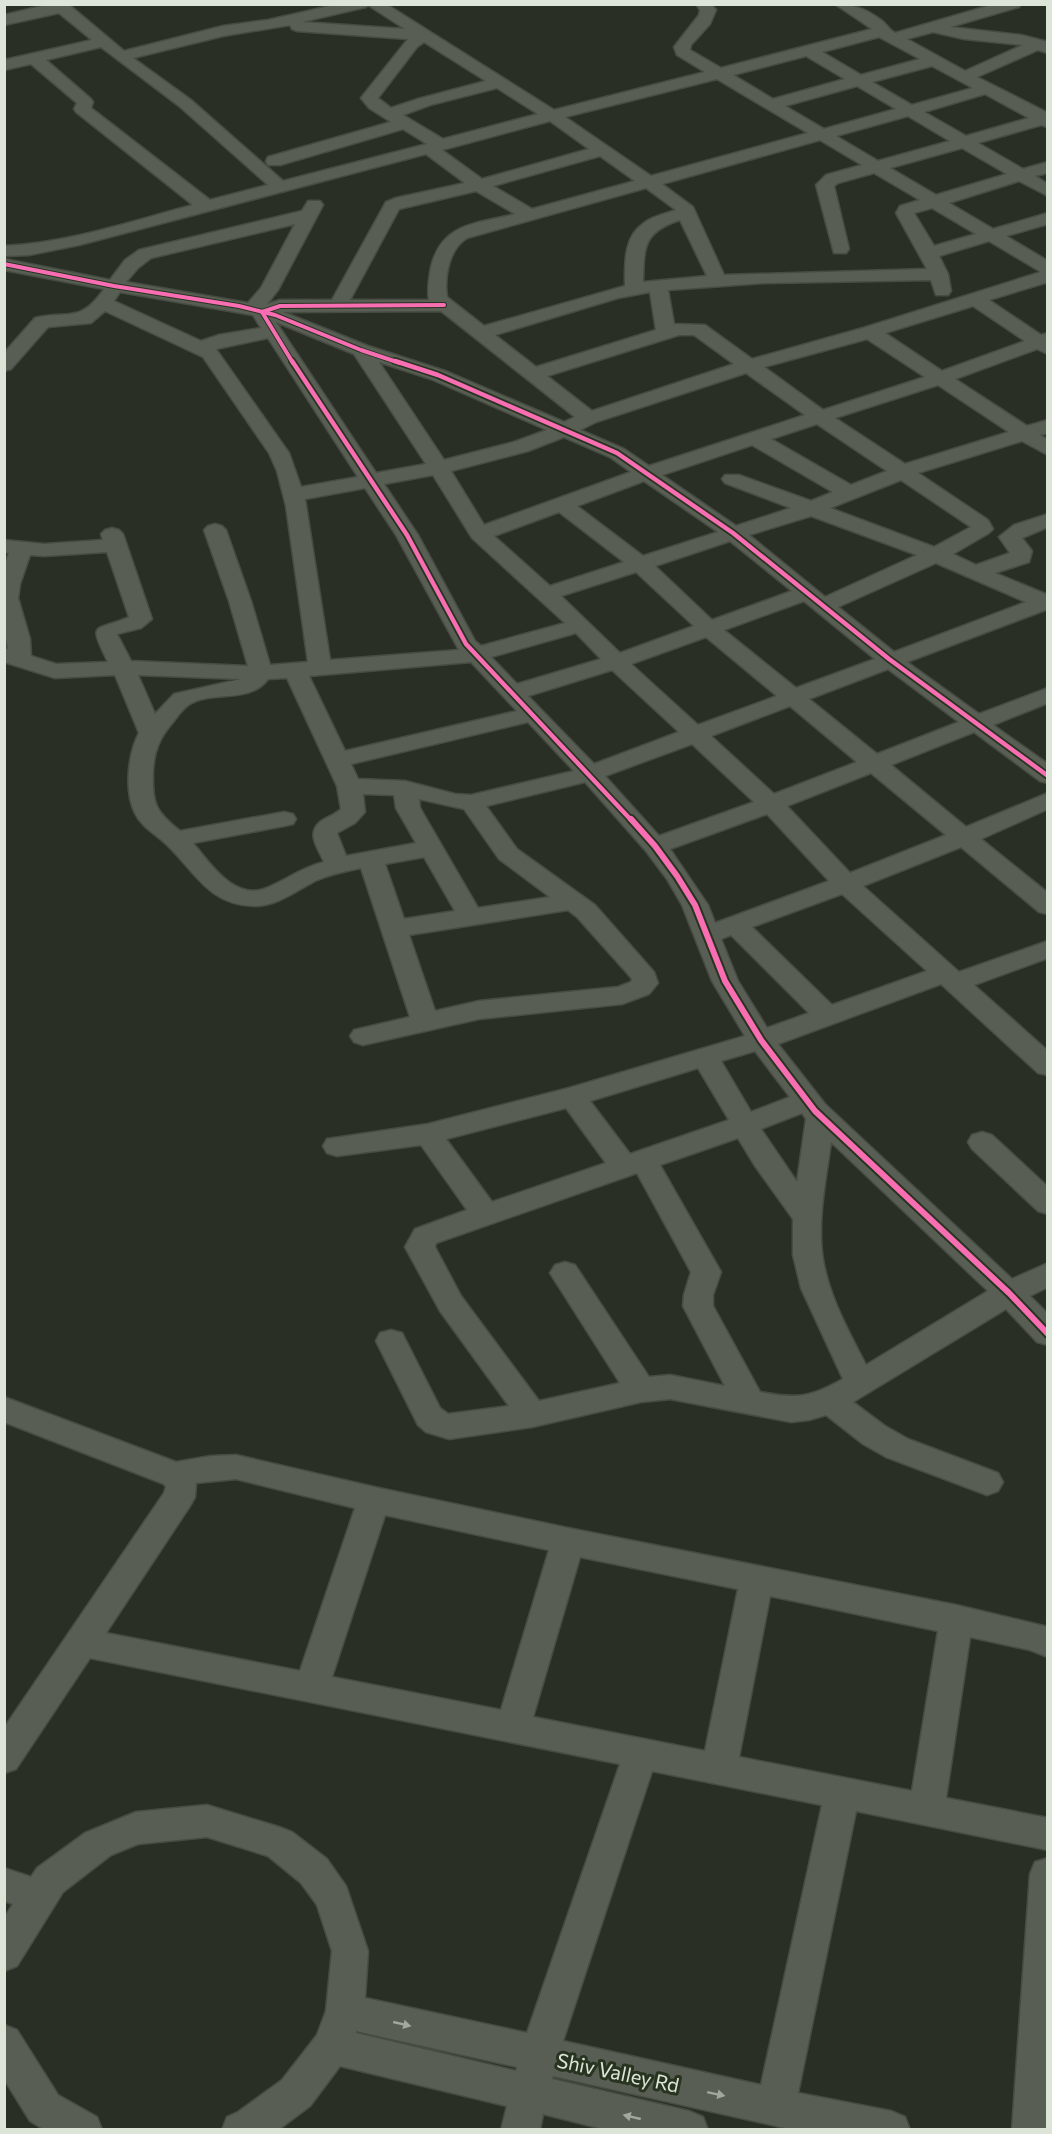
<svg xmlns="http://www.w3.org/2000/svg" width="1052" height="2134" font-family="Commissioner,sans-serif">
  <rect width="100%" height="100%" fill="#292f24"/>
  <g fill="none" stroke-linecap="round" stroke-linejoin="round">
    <defs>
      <g id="minor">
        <path d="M 51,4 L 68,4 L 124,51 L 223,26 L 268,20 L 339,4 L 386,4 L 554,110 L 705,72 L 677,55 L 674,47 L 699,15 L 700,10 L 696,4 L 711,4 L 716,10 L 710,24 L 691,45 L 690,50 L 721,68 L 872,29 L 835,4 C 853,4 866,9 881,20 C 887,24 888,29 895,33 L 995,4 L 1021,4 L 1019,7 L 950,27 L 1021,35 L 1048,42 L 1048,53 L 1038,50 L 977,77 L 1048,113 L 1048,127 L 1041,125 L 978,143 L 1023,169 L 1048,162 L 1048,173 L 1035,176 L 1048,184 L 1048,196 L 1019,181 L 949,203 L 993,229 L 1048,213 L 1048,224 L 1006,236 L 1048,261 L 1048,282 L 989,300 L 1041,335 L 1048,333 L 1048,354 L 1037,349 L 955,379 L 1027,426 L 1048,420 L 1048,433 L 1040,435 L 1048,440 L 1048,455 L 1022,441 L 918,473 L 988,520 L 993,529 L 989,533 L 953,554 L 976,565 L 1010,553 L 999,537 L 1014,525 L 1048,514 L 1048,527 L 1022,538 L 1032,551 L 1029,562 L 995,573 L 1048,595 L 1048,609 L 907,662 L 979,714 L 1048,688 L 1048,703 L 993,725 L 1048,764 L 1048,783 L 1040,781 L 974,732 L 891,765 L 966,827 L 1048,793 L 1048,809 L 981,839 L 1048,893 L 1048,914 L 1039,912 L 961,847 L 863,886 L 959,972 L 1048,941 L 1048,958 L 974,985 L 1048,1051 L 1048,1075 L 1038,1073 L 941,984 L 778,1044 L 825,1104 L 1012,1279 L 1048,1263 L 1048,1287 L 1030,1296 L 1048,1314 L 1048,1345 L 1037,1342 L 1006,1309 L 853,1402 L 885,1426 L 908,1439 L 998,1473 L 1003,1482 L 998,1491 L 987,1495 L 886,1457 L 863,1444 L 826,1415 L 809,1420 L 791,1422 L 670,1399 L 641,1402 L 532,1427 L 449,1439 L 426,1432 L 418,1425 L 376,1341 L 380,1333 L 391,1330 L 402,1333 L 440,1408 L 448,1414 L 509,1406 L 440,1311 L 405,1247 L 415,1229 L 467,1210 L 421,1145 L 337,1156 L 327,1153 L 323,1146 L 327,1139 L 428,1124 L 569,1088 L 745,1036 L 712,981 L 682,905 L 667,879 L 646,851 L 585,782 L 486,806 L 517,849 L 595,905 L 654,972 L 658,983 L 649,994 L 622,1004 L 479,1019 L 363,1045 L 354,1042 L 350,1036 L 354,1030 L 410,1017 L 361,868 C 347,871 331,874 317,880 C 297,890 278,906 254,906 C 209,905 196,873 167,845 C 156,834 142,828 135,813 C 124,791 128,754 139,733 L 115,675 L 55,678 L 4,662 L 4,648 L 8,649 L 4,627 L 4,566 L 9,553 L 4,552 L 4,540 L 44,544 L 103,540 L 101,534 L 105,530 L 112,528 L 119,530 L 123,534 L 152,619 L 141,628 L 117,634 L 131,661 L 248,666 L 229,601 L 204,530 L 208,526 L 215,524 L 222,526 L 226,530 L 251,601 L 270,665 L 308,662 L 286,506 L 277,471 L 269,453 L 203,357 L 105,311 L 91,323 L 48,327 L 11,369 L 4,371 L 4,353 L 35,318 C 68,310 80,324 104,289 L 4,270 L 4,259 L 110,280 L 125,260 L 139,250 L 302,211 L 308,201 L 320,201 L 323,205 L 278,290 L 267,304 L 280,300 L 332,300 L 386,202 L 396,198 L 465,183 L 426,154 L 79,245 L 29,255 L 4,256 L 4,246 C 68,243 132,221 193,205 L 76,112 L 74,109 L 77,103 L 31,64 L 4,70 L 4,60 L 92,40 L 59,13 L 4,25 L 4,15 ZM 368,5 L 405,29 L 302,22 L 366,7 ZM 290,25 L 292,29 L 297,31 L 408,39 L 361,98 L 369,108 L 391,122 L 268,157 L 266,161 L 268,165 L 280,165 L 403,129 L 427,144 L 283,181 L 191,100 L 133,58 L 223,36 ZM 933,32 L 964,39 L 1023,45 L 965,71 L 907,39 ZM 879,37 L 920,59 L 861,75 L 822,52 ZM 424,42 L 486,81 L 418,99 L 391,108 L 378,98 L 417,47 ZM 101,47 L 179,106 L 268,185 L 210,200 L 91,108 L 93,102 L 91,99 L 46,60 ZM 806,56 L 845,79 L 773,99 L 733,75 ZM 932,66 L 973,88 L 912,105 L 872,82 ZM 717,79 L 808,133 L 651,176 L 565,117 ZM 857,86 L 896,109 L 824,129 L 785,106 ZM 497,88 L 538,114 L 443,139 L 403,115 L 430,105 ZM 985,94 L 1029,118 L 966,136 L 924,112 ZM 908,116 L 950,141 L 878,161 L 836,136 ZM 550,121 L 589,149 L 482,179 L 442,150 ZM 820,140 L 862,165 L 826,175 L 816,185 L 834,253 L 846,253 L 849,249 L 834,186 L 838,183 L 874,173 L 920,200 L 900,206 L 896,213 L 927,269 L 724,275 L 693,207 L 662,184 ZM 962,148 L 1007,174 L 936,195 L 890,168 ZM 600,156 L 635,181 L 532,209 L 493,186 ZM 646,188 L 676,210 C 665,214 653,216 644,223 C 623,237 625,264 625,286 L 484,326 L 447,297 C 444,277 449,249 467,238 ZM 476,191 L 515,214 C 477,224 442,222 431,267 C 429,278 427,289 429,300 L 350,300 L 399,209 ZM 932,208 L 976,234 L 934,246 L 914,213 ZM 680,220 L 707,276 L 643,282 C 644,247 643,232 680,220 ZM 295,224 L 261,288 L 248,303 L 126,282 L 138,268 L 151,258 ZM 989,241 L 1041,272 L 863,328 L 752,359 L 705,325 L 674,324 L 668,290 L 765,283 L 931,280 L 936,295 L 948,295 L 951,291 L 948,274 L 939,256 ZM 120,292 L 253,315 L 261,328 L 219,335 L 201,341 L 114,301 ZM 650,292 L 656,330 L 536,367 L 495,335 L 618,298 ZM 973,306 L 1025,341 L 942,371 L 885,333 ZM 441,311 L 575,417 L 564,422 L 445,371 L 368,346 L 283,312 ZM 276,322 L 354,354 L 426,464 L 376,473 ZM 679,335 L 694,335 L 734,364 L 592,411 L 547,376 ZM 268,338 L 358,477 L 301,487 L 289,453 L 216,349 ZM 867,339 L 925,377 L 823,410 L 764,367 ZM 379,362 L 431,379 L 547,430 L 514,442 L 444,460 ZM 746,373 L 805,415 L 649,466 L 624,449 L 580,430 L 596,422 ZM 938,385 L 1009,432 L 905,464 L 835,418 ZM 817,424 L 887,471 L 851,485 L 771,439 ZM 564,437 L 610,457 L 631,472 L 484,525 L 451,471 L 528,451 ZM 752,445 L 833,492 L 811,501 L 739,475 L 725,475 L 722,479 L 725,483 L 791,508 L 736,526 L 662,475 ZM 433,475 L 472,538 L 565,623 L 481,646 L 475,641 L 418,535 L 384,484 ZM 901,480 L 971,527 L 934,547 L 830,508 ZM 644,481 L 718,532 L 643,556 L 577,506 ZM 365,488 L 396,535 L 459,650 L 330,660 L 305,499 ZM 559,512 L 624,562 L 550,586 L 494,536 ZM 811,516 L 917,555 L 825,597 L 749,535 ZM 730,541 L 792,591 L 712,620 L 655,566 ZM 107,552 L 129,617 C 95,632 87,620 108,662 L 56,664 L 31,656 L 30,639 L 18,598 L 20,584 L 30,555 L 44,556 ZM 936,563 L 1026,602 L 894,652 L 838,607 ZM 636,572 L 694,626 L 620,653 L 561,596 ZM 804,601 L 875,659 L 796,688 L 724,630 ZM 576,633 L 601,659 L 517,684 L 491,657 ZM 706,637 L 777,696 L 698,725 L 631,664 ZM 471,662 L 517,711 L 345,751 L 309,676 ZM 888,669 L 959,722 L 877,754 L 809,699 ZM 612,670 L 679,732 L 594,764 L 528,696 ZM 138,675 L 241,679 L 174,694 L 155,714 ZM 287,678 L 337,786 L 341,809 C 335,815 326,817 320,822 C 306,834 318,848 324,862 C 300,868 285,881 264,889 C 233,899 210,863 193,843 L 284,826 L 293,824 L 296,819 L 293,814 L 284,812 L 180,831 C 155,811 152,804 153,771 C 154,750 160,737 174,721 C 178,716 183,708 190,704 C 213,690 250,704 268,679 ZM 790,706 L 857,762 L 774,794 L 711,736 ZM 528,722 L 574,771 L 471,795 L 455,794 L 405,781 L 358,779 L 351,764 ZM 692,744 L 754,802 L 659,836 L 605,776 ZM 871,773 L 946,835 L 850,873 L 787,806 ZM 363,794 L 394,795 L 396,808 L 416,843 L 346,856 L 337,833 L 355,823 L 365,812 ZM 419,799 L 464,809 L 499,859 L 550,897 L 478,908 L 420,808 ZM 767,814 L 829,881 L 715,923 L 708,905 L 670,849 ZM 424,857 L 455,911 L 404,919 L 385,864 ZM 842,894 L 927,971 L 832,1005 L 752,927 ZM 568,910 L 577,917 L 627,973 L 632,979 L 631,982 L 618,987 L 479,1001 L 435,1011 L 409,935 ZM 731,935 L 809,1013 L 767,1028 L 738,981 L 721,939 ZM 755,1051 L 790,1097 L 751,1112 L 721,1061 ZM 698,1068 L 729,1120 L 630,1154 L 590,1101 ZM 566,1108 L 606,1163 L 492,1202 L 446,1139 ZM 802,1113 L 806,1119 L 797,1182 L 761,1129 ZM 738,1138 L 755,1166 L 793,1219 L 793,1255 L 801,1288 L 843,1379 C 809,1398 797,1399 760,1392 L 713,1306 L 713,1295 L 721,1272 L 660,1165 ZM 831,1142 L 988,1291 L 866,1365 C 848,1330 827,1293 822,1253 C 818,1216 826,1179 831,1142 ZM 637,1173 L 691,1272 L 684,1295 L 683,1306 L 725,1386 L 670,1375 L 649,1377 L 575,1265 L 565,1262 L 555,1265 L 550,1273 L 620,1383 L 539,1401 L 461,1296 L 435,1247 L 436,1243 Z"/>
        <path d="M 982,1132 L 992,1135 L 1048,1187 L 1048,1214 L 1038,1211 L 972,1149 L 968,1142 L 972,1135 Z"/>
        <path d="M 4,1397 L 176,1462 L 211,1456 L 236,1455 L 374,1487 L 568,1528 L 956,1605 L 1048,1627 L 1048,1657 L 1030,1650 L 970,1637 L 946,1798 L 1048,1818 L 1048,1850 L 856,1811 L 798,2093 L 891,2111 L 905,2117 L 910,2130 L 794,2130 L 553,2076 L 552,2079 L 689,2111 L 703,2117 L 708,2130 L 607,2130 L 543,2114 L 540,2130 L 501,2130 L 507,2106 L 340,2066 L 310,2106 L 278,2130 L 222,2130 L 227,2117 L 238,2112 L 282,2080 L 317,2035 L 326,2011 L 332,1951 L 317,1905 L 301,1883 L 268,1856 L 207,1837 L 138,1844 L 111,1855 L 63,1892 L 17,1966 L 4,1971 L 4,1918 L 13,1904 L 4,1901 L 4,1868 L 31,1877 L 37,1868 L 85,1833 L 136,1812 L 207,1805 L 279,1827 L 292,1832 L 327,1859 L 346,1886 L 368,1951 L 365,1998 L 527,2033 L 620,1764 L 90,1658 L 16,1769 L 4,1773 L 4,1728 L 164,1493 L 166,1487 L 164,1484 L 4,1422 ZM 236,1479 L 355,1508 L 300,1671 L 106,1633 L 190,1506 L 195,1497 L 196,1483 ZM 385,1515 L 549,1550 L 501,1710 L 332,1677 ZM 580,1557 L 738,1589 L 705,1751 L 533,1717 ZM 770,1596 L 938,1631 L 912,1791 L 739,1757 ZM 652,1771 L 822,1805 L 761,2085 L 563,2041 ZM 356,2031 L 517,2067 L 516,2071 L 356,2033 Z"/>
        <path d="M 1048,1858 L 1048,2130 L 1012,2130 L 1030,1874 L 1035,1862 Z"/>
        <path d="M 4,2025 L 17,2030 L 58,2095 L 97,2117 L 102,2130 L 45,2130 L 30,2121 L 4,2079 Z"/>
      </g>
    </defs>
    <!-- minor casing -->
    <use href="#minor" stroke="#464c42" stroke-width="3"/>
    <!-- minor -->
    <use href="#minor" fill="#595e55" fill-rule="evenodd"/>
    <defs>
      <g id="cycleway-far2">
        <path d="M 4,264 L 114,286 L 239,306 L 275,315 L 361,350 L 400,363"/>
        <path d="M 293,363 L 262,312 L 280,306 L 444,305"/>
      </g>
      <g id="cycleway-far1">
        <path d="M 292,361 L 407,535 L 466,644 L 632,821"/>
        <path d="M 395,361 L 438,375 L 617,453 L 733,533 L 889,659 L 1048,776"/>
      </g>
      <path id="cycleway" d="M 631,819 L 655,846 L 677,876 L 695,905 L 725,981 L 761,1040 L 815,1111 L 1009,1293 L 1048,1334"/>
    </defs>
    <!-- cycleway-far2 casing -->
    <use href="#cycleway-far2" stroke="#28341f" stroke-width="6"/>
    <!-- cycleway-far1 casing -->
    <use href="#cycleway-far1" stroke="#28341f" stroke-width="8"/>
    <!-- cycleway casing -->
    <use href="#cycleway" stroke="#28341f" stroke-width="10"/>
    <!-- cycleway-far2 -->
    <use href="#cycleway-far2" stroke="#f96db3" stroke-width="4"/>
    <!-- cycleway-far1 -->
    <use href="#cycleway-far1" stroke="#f96db3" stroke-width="4.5"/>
    <!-- cycleway -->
    <use href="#cycleway" stroke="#f96db3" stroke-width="6"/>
  </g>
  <!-- one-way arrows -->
  <defs><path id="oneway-solid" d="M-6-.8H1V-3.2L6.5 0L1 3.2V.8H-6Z" transform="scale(1.5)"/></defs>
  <g fill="#a2a89d">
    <use href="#oneway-solid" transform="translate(402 2024) rotate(13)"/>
    <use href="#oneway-solid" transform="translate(716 2094) rotate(12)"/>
    <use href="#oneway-solid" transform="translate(632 2117) rotate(-167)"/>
  </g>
  <g text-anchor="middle" stroke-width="6" stroke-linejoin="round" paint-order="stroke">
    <!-- near-street labels -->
    <g font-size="20" fill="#dde5d8" stroke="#28341f">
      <text transform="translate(618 2073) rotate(12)" y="7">Shiv Valley Rd</text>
    </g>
  </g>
  <!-- border -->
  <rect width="1052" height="2134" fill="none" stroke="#dde5d8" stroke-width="12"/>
</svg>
